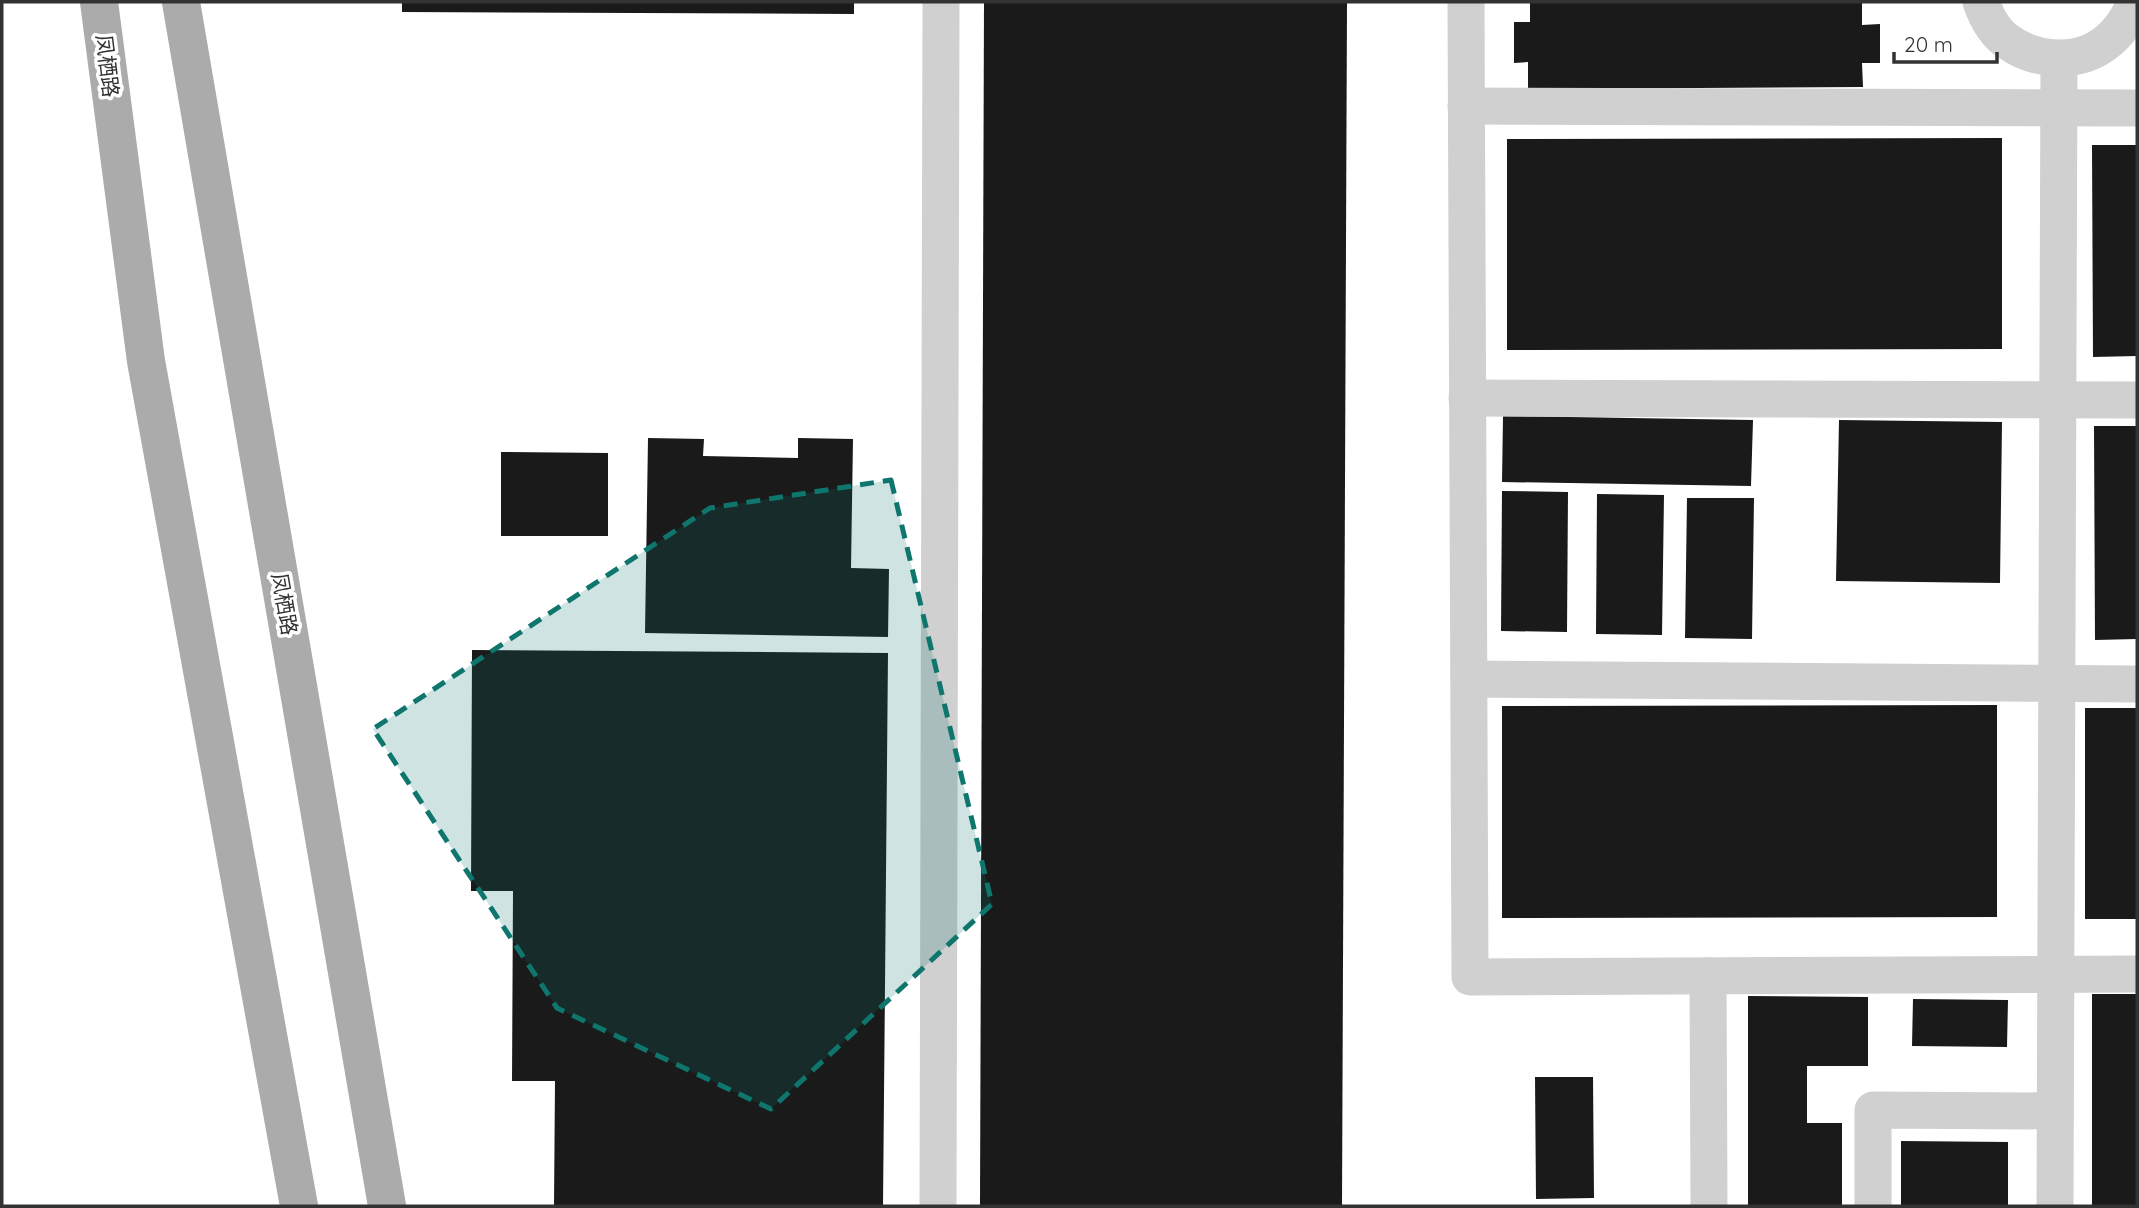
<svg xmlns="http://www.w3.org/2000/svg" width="2139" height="1208" font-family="Quicksand,'Noto Sans SC',sans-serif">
  <rect width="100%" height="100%" fill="#fff"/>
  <!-- building -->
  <g fill="#1a1a1a">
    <path d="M 402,2 L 854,2 L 854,14 L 402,12 Z"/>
    <path d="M 984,2 L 1347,2 L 1342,1206 L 980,1206 Z"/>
    <path d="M 1530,2 L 1862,2 L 1862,25 L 1880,24 L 1880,63 L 1862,63 L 1863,87 L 1528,89 L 1528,62 L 1514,63 L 1514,22 L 1530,22 Z"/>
    <path d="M 2002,138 L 2002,349 L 1507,350 L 1507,139 Z"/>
    <path d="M 2092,145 L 2137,145 L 2137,356 L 2093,357 Z"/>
    <path d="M 1503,416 L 1753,420 L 1751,486 L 1502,482 Z"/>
    <path d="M 1839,420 L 2002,422 L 2000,583 L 1836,581 Z"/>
    <path d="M 2094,426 L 2137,426 L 2137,639 L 2095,640 Z"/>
    <path d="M 648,438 L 704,439 L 703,456 L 798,458 L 798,438 L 853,439 L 851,568 L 889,569 L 888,637 L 645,633 Z"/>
    <path d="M 501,452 L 608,453 L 608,536 L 501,536 Z"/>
    <path d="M 1502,491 L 1568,492 L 1567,632 L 1501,631 Z"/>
    <path d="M 1597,494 L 1664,495 L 1662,635 L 1596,634 Z"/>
    <path d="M 1687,498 L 1754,498 L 1752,639 L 1685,638 Z"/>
    <path d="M 472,650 L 888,653 L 883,1206 L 554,1206 L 555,1081 L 512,1081 L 513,891 L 471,891 Z"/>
    <path d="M 1997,705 L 1997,917 L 1502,918 L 1502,706 Z"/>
    <rect x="2085" y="708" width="52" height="211"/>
    <rect x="2092" y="994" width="45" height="212"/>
    <path d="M 1748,996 L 1868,997 L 1868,1066 L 1807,1066 L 1807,1123 L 1842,1123 L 1842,1206 L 1748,1206 Z"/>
    <path d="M 1913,999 L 2008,1000 L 2007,1047 L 1912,1046 Z"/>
    <path d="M 1535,1077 L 1593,1077 L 1594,1198 L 1536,1199 Z"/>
    <path d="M 1901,1141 L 2008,1142 L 2008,1206 L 1901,1206 Z"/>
  </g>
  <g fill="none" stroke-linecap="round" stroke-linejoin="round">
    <!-- minor -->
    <g stroke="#d0d0d0" stroke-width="37">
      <path d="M 1466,2 L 1470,977 L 2137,974"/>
      <path d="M 1981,2 C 1986,16 1994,32 2007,41 C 2036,62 2080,65 2108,41 C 2122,30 2128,17 2136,2"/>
      <path d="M 1466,106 L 2137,108"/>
      <path d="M 1467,398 L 2137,400"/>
      <path d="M 1469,679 L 2137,684"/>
      <path d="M 1708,976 L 1709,1206"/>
      <path d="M 938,1206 L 941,2"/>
      <path d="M 1873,1206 L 1873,1110 L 2055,1111"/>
      <path d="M 2055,1206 L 2059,59"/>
    </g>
    <!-- major -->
    <g stroke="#ababab" stroke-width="38">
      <path d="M 99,2 L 146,361 L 299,1206"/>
      <path d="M 181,2 L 387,1206"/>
    </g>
  </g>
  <!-- marked area -->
  <path fill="#0f766e" fill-opacity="0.2" stroke="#0f766e" stroke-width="5" stroke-dasharray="14 9" stroke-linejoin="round" d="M 891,480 L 992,904 L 771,1109 L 557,1008 L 373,729 L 710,508 Z"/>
  <g text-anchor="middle" stroke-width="7" stroke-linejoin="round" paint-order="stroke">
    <!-- street labels -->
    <g font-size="21" fill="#333" stroke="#fff">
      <text transform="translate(107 66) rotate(83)" y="7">凤栖路</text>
      <text transform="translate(284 604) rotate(80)" y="7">凤栖路</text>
    </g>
  </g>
  <!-- border -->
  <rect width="2139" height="1208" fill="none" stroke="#333333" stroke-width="7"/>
  <!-- scale -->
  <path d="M1894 52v10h103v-10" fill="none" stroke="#333333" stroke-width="3.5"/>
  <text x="1904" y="52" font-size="21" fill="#333333" stroke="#ffffff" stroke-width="5" paint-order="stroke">20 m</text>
</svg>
